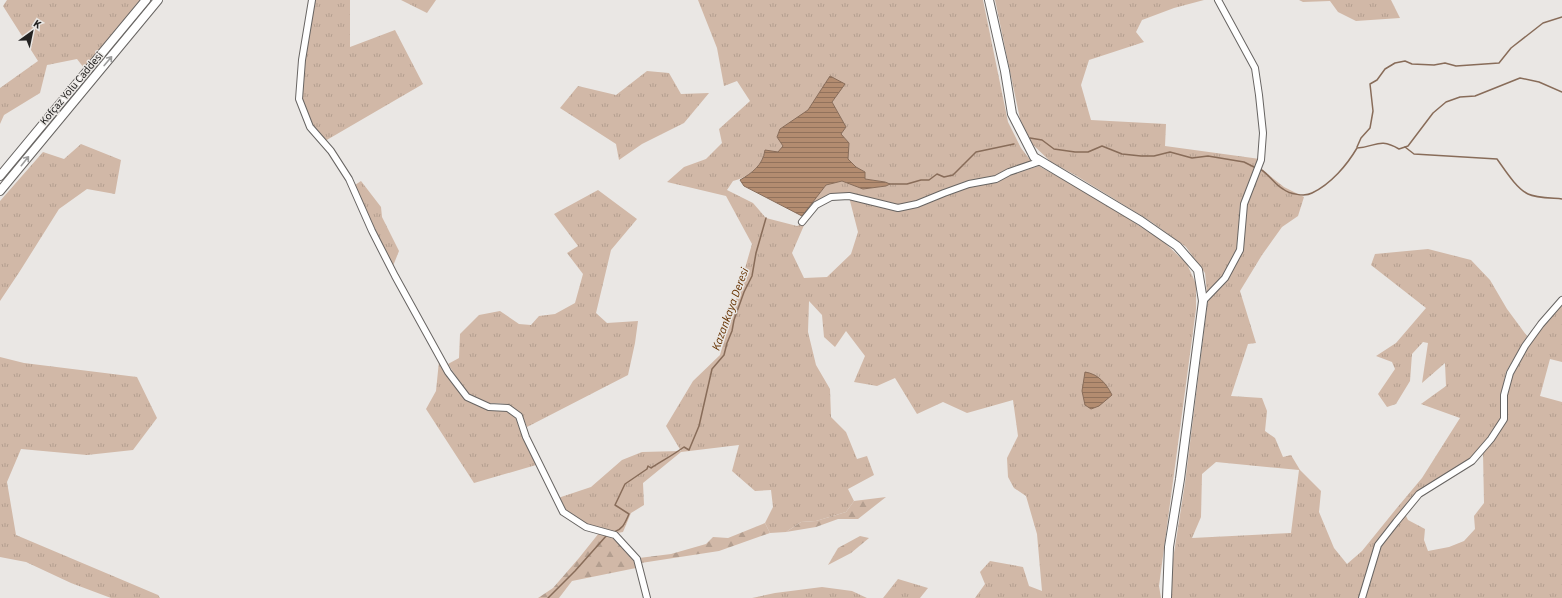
<svg xmlns="http://www.w3.org/2000/svg" width="1562" height="598" font-family="'Source Sans 3',sans-serif">
  <defs>
    <pattern id="grass-tufts" width="24" height="20" patternUnits="userSpaceOnUse"><rect width="24" height="20" fill="#d1b8a7"/><path d="M3 7l-1-3M5 7V3M7 7l1-3M15 17l-1-3M17 17v-4M19 17l1-3" fill="none" stroke="#b39e8f"/></pattern>
    <pattern id="forest-firs" width="22" height="20" patternUnits="userSpaceOnUse"><rect width="22" height="20" fill="#d1b8a7"/><path d="M5 1l3.5 6h-7zM16 11l3.5 6h-7z" fill="#b39e8f"/></pattern>
    <pattern id="water-rules" width="6" height="5" patternUnits="userSpaceOnUse"><rect width="6" height="5" fill="#b38c70"/><path d="M0 2.5h6" fill="none" stroke="#91725c"/></pattern>
  </defs>
  <rect width="100%" height="100%" fill="#eae7e4"/>
  <!-- grass -->
  <g fill="url(#grass-tufts)" fill-rule="evenodd">
    <path d="M 7,0 L 141,0 L 84,68 L 77,59 L 47,65 L 40,93 L 4,115 L 0,124 L 0,88 L 38,61 L 3,6 Z"/>
    <path d="M 316,0 L 350,0 L 350,47 L 395,30 L 423,84 L 325,141 L 312,126 L 301,99 L 304,60 L 312,10 Z"/>
    <path d="M 401,0 L 436,0 L 427,13 Z"/>
    <path d="M 698,0 L 983,0 L 1008,122 L 1021,148 L 1031,161 L 995,176 L 964,183 L 917,203 L 898,206 L 849,193 L 830,195 L 815,204 L 805,218 L 802,216 L 826,185 L 842,181 L 864,189 L 886,186 L 889,184 L 885,182 L 865,179 L 865,172 L 856,167 L 848,159 L 849,143 L 841,134 L 846,127 L 832,102 L 844,84 L 830,76 L 808,111 L 780,129 L 777,137 L 783,146 L 778,153 L 765,151 C 762,166 748,178 733,181 L 727,190 L 753,203 L 766,218 L 797,226 L 805,223 L 792,253 L 804,278 L 827,277 L 851,254 L 858,232 L 849,197 L 898,210 L 919,207 L 946,194 L 971,186 L 997,182 L 1010,175 L 1039,166 L 1103,202 L 1164,242 L 1187,264 L 1196,284 L 1196,309 L 1159,586 L 1161,598 L 975,598 L 985,584 L 980,572 L 990,561 L 1023,567 L 1029,586 L 1042,591 L 1037,534 L 1026,496 L 1014,488 L 1008,477 L 1007,458 L 1018,436 L 1013,400 L 967,413 L 943,402 L 917,414 L 895,378 L 877,386 L 854,382 L 865,356 L 846,331 L 835,347 L 824,337 L 822,315 L 809,301 L 808,332 L 816,365 L 830,389 L 831,417 L 846,432 L 857,459 L 867,456 L 874,475 L 848,489 L 854,501 L 846,512 L 816,521 L 801,522 L 786,532 L 770,533 L 765,523 L 773,507 L 771,490 L 755,491 L 732,471 L 739,445 L 681,452 L 643,483 L 644,505 L 631,513 L 623,532 C 607,536 578,521 566,511 C 562,508 560,502 558,498 L 591,487 L 622,460 L 642,452 L 681,451 L 666,426 L 693,381 L 720,355 L 752,244 L 726,196 L 667,182 L 684,167 L 706,159 L 722,143 L 719,129 L 750,101 L 737,81 L 724,86 L 717,48 Z"/>
    <path d="M 995,0 L 1204,0 L 1174,8 L 1142,20 L 1136,32 L 1144,42 L 1089,60 L 1081,85 L 1091,120 L 1166,124 L 1165,146 L 1260,159 L 1240,205 L 1238,250 L 1223,277 L 1207,294 L 1205,273 L 1186,247 L 1150,221 L 1075,175 L 1051,162 L 1031,143 L 1020,119 Z"/>
    <path d="M 1299,0 L 1391,0 L 1400,18 L 1356,21 L 1338,12 L 1330,1 L 1303,2 Z"/>
    <path d="M 647,71 L 669,73 L 681,94 L 709,93 L 684,123 L 642,144 L 619,160 L 616,144 L 560,108 L 578,86 L 616,95 Z"/>
    <path d="M 81,144 L 121,160 L 115,194 L 87,189 L 59,209 L 20,271 L 0,301 L 0,201 L 43,152 L 64,159 Z"/>
    <path d="M 1260,168 L 1284,187 L 1304,197 L 1298,216 L 1282,227 L 1262,255 L 1240,291 L 1256,343 L 1248,344 L 1231,396 L 1262,398 L 1267,411 L 1265,431 L 1275,438 L 1283,457 L 1291,455 L 1300,470 L 1321,491 L 1319,512 L 1334,548 L 1347,564 L 1362,551 L 1396,509 L 1422,478 L 1460,418 L 1421,404 L 1446,386 L 1445,363 L 1422,383 L 1428,343 L 1423,342 L 1412,354 L 1410,381 L 1396,404 L 1387,407 L 1378,394 L 1395,369 L 1392,362 L 1376,356 L 1396,343 L 1426,308 L 1371,265 L 1375,254 L 1428,249 L 1471,260 L 1490,280 L 1507,309 L 1527,336 L 1506,372 L 1501,395 L 1502,418 L 1489,438 L 1471,459 L 1416,493 L 1375,546 L 1360,598 L 1172,598 L 1171,572 L 1185,483 L 1208,299 L 1242,252 L 1247,205 ZM 1216,462 L 1299,470 L 1291,533 L 1192,538 L 1201,517 L 1202,474 Z"/>
    <path d="M 361,181 L 381,207 L 382,217 L 399,251 L 393,266 L 373,228 L 355,185 Z"/>
    <path d="M 598,190 L 637,219 L 611,250 L 596,313 L 607,323 L 638,321 L 635,343 L 628,375 L 527,427 L 521,414 L 508,404 L 489,403 L 468,395 L 448,364 L 459,358 L 460,334 L 479,315 L 500,311 L 519,324 L 531,325 L 539,316 L 555,314 L 575,303 L 583,274 L 567,253 L 578,246 L 554,214 Z"/>
    <path d="M 1562,303 L 1562,362 L 1550,359 L 1540,396 L 1562,402 L 1562,598 L 1365,598 L 1380,546 L 1405,514 L 1408,520 L 1425,529 L 1424,540 L 1428,551 L 1449,547 L 1464,541 L 1475,529 L 1474,516 L 1484,503 L 1483,452 L 1507,421 L 1507,395 L 1513,375 L 1527,348 L 1542,326 Z"/>
    <path d="M 0,357 L 24,363 L 137,377 L 157,418 L 133,450 L 87,455 L 21,449 L 7,482 L 16,535 L 158,595 L 160,598 L 111,598 L 71,583 L 26,562 L 0,557 Z"/>
    <path d="M 439,361 L 465,399 L 487,410 L 506,411 L 516,418 L 536,465 L 474,483 L 426,409 L 436,391 Z"/>
    <path d="M 898,579 L 928,588 L 920,598 L 883,598 Z"/>
    <path d="M 822,587 L 852,591 L 867,598 L 752,598 L 775,593 Z"/>
  </g>
  <!-- forest -->
  <g fill="url(#forest-firs)">
    <path d="M 886,497 L 858,519 L 838,519 L 816,527 L 786,532 L 801,522 L 816,521 L 846,512 L 854,501 Z"/>
    <path d="M 765,523 L 770,533 L 719,551 L 641,563 L 639,558 L 671,554 L 706,544 L 713,537 L 728,538 Z"/>
    <path d="M 599,533 L 613,537 L 634,559 L 636,568 L 572,581 L 559,598 L 538,598 L 553,588 L 579,558 Z"/>
    <path d="M 860,536 L 869,538 L 851,553 L 828,565 L 838,548 Z"/>
  </g>
  <!-- water -->
  <g fill="url(#water-rules)" stroke="#886c59">
    <path d="M 830,76 L 845,84 L 832,102 L 846,127 L 841,134 L 849,143 L 848,159 L 856,167 L 865,172 L 865,179 L 885,182 L 890,184 L 886,186 L 863,189 L 842,181 L 826,185 L 802,216 L 744,186 L 740,180 C 752,173 763,165 765,150 L 778,152 L 783,146 L 777,137 L 780,129 L 808,110 Z"/>
    <path d="M 1085,372 C 1098,374 1106,383 1112,395 L 1099,406 L 1091,409 L 1085,405 L 1082,391 Z"/>
  </g>
  <g fill="none" stroke-linecap="round" stroke-linejoin="round">
    <!-- stream -->
    <g stroke="#886c59" stroke-width="1.5">
      <path d="M 1030,138 L 1042,140 L 1054,149 L 1075,152 L 1088,152 L 1102,146 L 1122,154 L 1141,156 L 1154,156 L 1170,152 L 1192,158 L 1208,156 L 1244,162 L 1256,168"/>
      <path d="M 1357,147 L 1361,138 L 1370,128 L 1373,111 L 1370,84 L 1377,80 L 1385,69 L 1395,63 L 1405,61 L 1412,64 L 1434,65 L 1445,63 L 1456,66 L 1499,63 L 1511,48 L 1543,23 L 1562,17"/>
      <path d="M 1405,147 L 1414,154 L 1497,159 C 1505,170 1516,188 1528,194 C 1536,198 1553,198 1562,199"/>
      <path d="M 1260,169 C 1269,174 1274,184 1283,189 C 1289,194 1305,197 1312,193 C 1331,184 1347,165 1357,148 C 1376,147 1379,137 1399,149 L 1408,146 L 1433,113 L 1446,102 L 1460,97 L 1475,96 L 1520,78 L 1539,82 L 1562,92"/>
      <path d="M 890,184 L 907,184 L 921,180 L 929,180 L 937,174 L 944,177 L 953,175 L 976,152 L 1014,144"/>
      <path d="M 614,532 C 623,529 625,523 629,514 L 615,505 L 625,484 L 647,469 L 648,466 L 651,468 C 662,461 673,455 684,447 L 689,450 L 699,426 L 712,369 L 724,355 L 727,343 L 732,331 L 734,320 L 744,292 L 752,276 L 756,253 L 766,218"/>
      <path d="M 548,598 L 575,571 L 607,535"/>
    </g>
    <defs>
      <g id="street">
        <path d="M 312,0 L 302,60 L 299,99 L 310,127 L 331,151 L 349,179 L 372,231 L 395,276 L 448,372 L 467,397 L 489,407 L 508,408 L 519,416 L 526,437 L 563,512 L 586,527 L 615,535 L 637,559 L 647,598"/>
        <path d="M 802,222 L 816,205 L 831,197 L 849,196 L 898,208 L 917,204 L 944,193 L 969,184 L 996,179 L 1009,172 L 1041,161"/>
        <path d="M 1203,301 L 1225,278 L 1240,250 L 1244,204 L 1261,160 L 1263,133 L 1259,95 L 1255,68 L 1218,0"/>
        <path d="M 1362,598 L 1378,545 L 1396,522 L 1419,494 L 1472,461 L 1491,439 L 1504,419 L 1504,395 L 1510,373 L 1525,346 L 1541,324 L 1562,300"/>
      </g>
      <g id="secondary">
        <path d="M 989,0 L 1005,71 L 1012,114 L 1034,157 L 1141,221 L 1177,246 L 1198,270 L 1203,301 L 1180,479 L 1169,547 L 1167,598"/>
        <path d="M 0,176 L 146,0"/>
        <path d="M 0,191 L 158,0"/>
      </g>
    </defs>
    <!-- street casing -->
    <use href="#street" stroke="#676462" stroke-width="8"/>
    <!-- secondary casing -->
    <use href="#secondary" stroke="#676462" stroke-width="10"/>
    <!-- street -->
    <use href="#street" stroke="#fff" stroke-width="6"/>
    <!-- secondary -->
    <use href="#secondary" stroke="#fff" stroke-width="8"/>
  </g>
  <!-- one-way arrows -->
  <defs><path id="oneway-shaft" d="M-6 0H5M1.5-3L5.5 0L1.5 3" fill="none" stroke-width="1.6" stroke-linecap="round" stroke-linejoin="round"/></defs>
  <g stroke="#9c9c9c">
    <use href="#oneway-shaft" transform="translate(108 61) rotate(-50)"/>
    <use href="#oneway-shaft" transform="translate(25 161) rotate(-51)"/>
  </g>
  <g text-anchor="middle" stroke-width="3" stroke-linejoin="round" paint-order="stroke">
    <!-- street labels -->
    <g font-size="11" fill="#242322" stroke="#eae7e4">
      <text transform="translate(71 88) rotate(-50)" y="4">Kofçaz Yolu Caddesi</text>
    </g>
    <!-- water labels -->
    <g font-size="12" font-style="italic" fill="#683504" stroke="#eae7e4">
      <text transform="translate(730 309) rotate(-70)" y="4">Kazankaya Deresi</text>
    </g>
  </g>
  <!-- north arrow -->
  <g transform="translate(32 32) rotate(33)" stroke="#eae7e4" stroke-width="3" paint-order="stroke">
  <path d="M0-3L7 15L0 10L-7 15Z" fill="#242322"/>
  <text y="-6" font-size="11" font-weight="bold" text-anchor="middle" fill="#242322">K</text>
  </g>
</svg>
